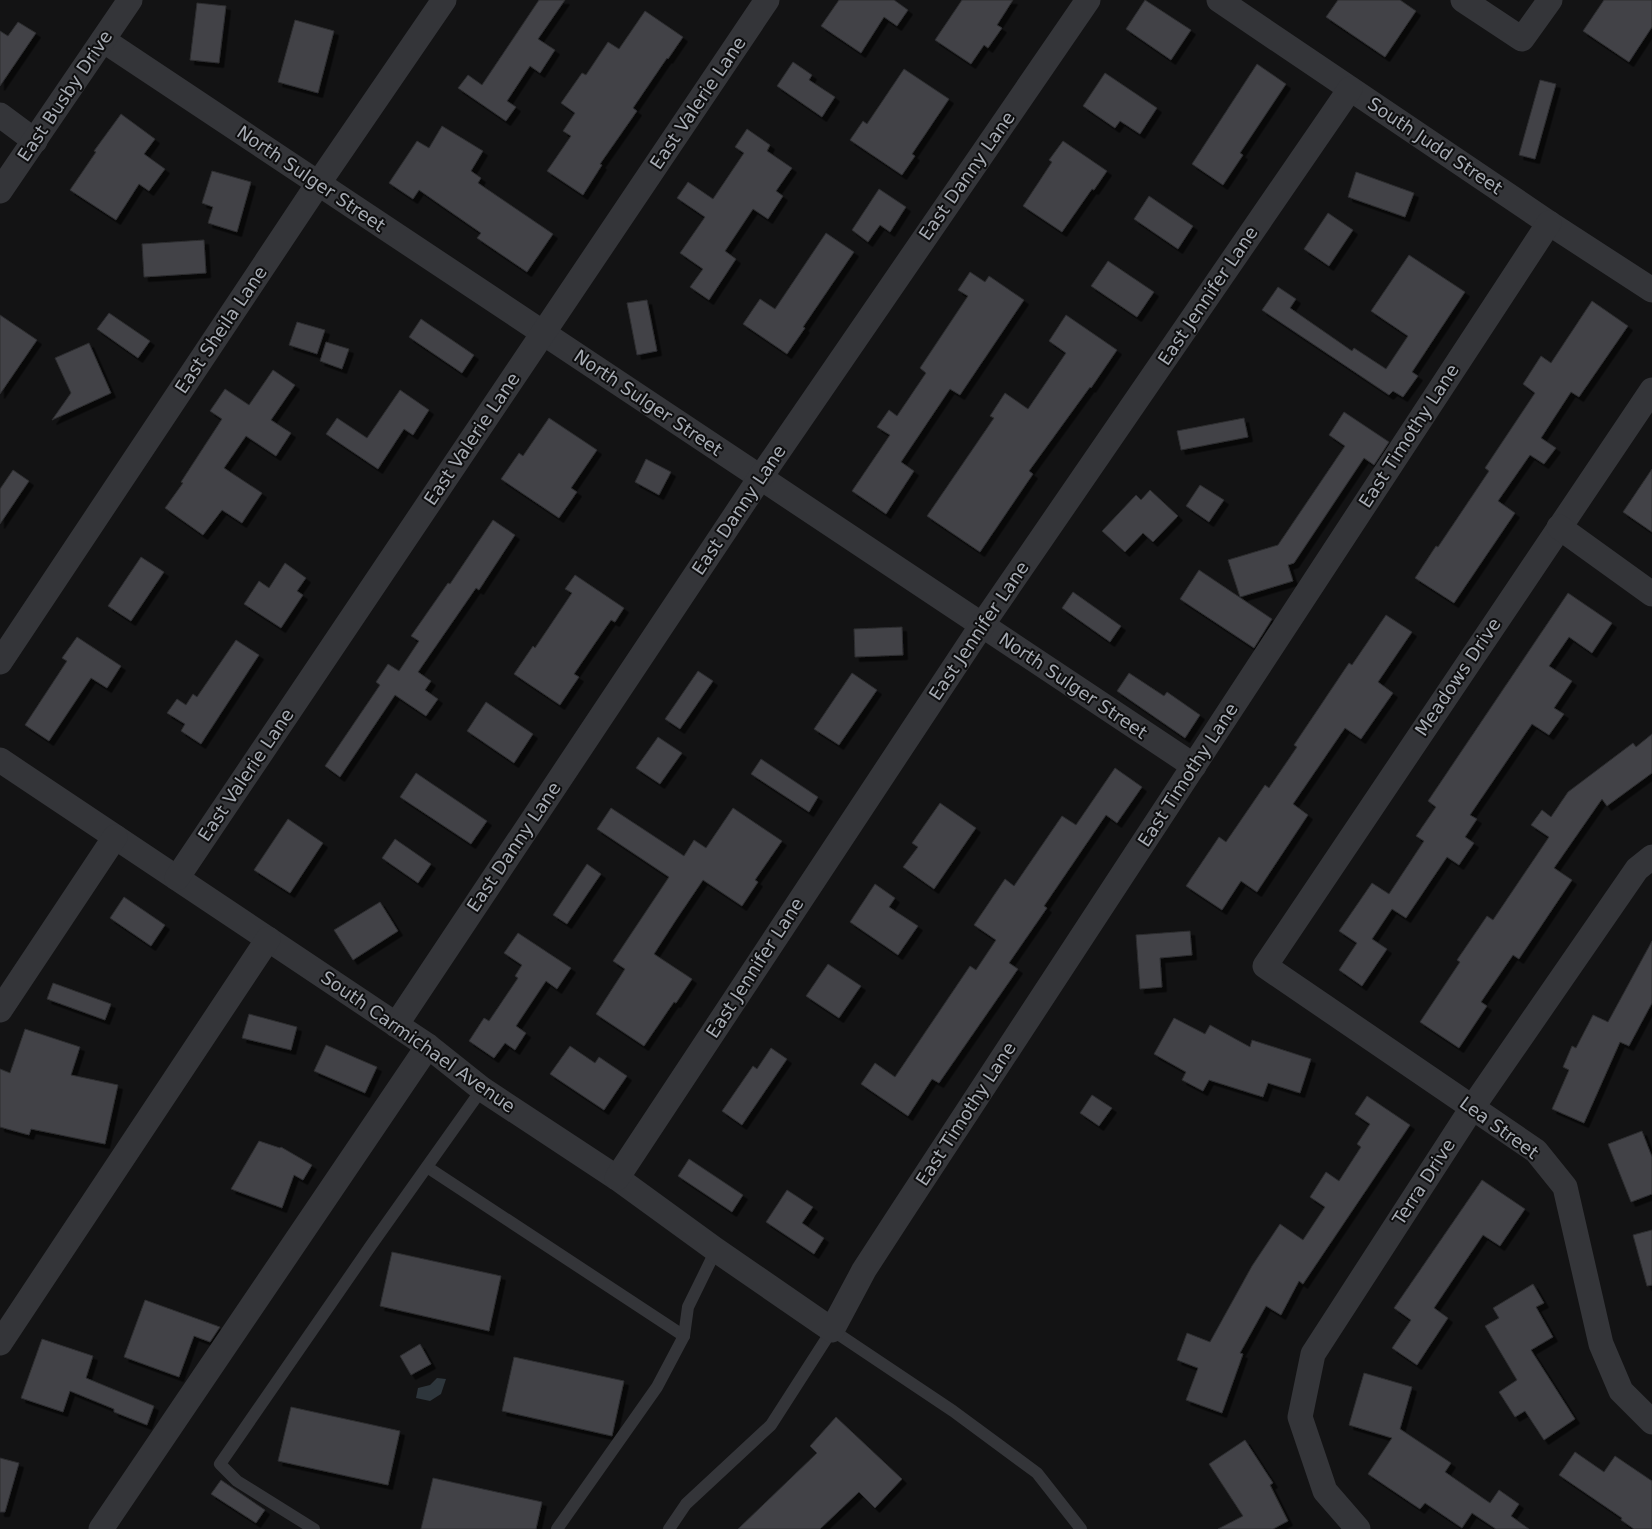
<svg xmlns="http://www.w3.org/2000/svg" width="1652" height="1529" font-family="'DejaVu Sans',sans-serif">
  <defs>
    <filter id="shadow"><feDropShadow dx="4.5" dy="4.5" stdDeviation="0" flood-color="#0009"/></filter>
  </defs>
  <rect width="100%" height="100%" fill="#131314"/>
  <!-- water -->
  <path fill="#2e363c" d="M 437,1378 L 446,1379 L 441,1394 L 430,1401 L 416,1398 L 418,1388 L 430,1385 Z"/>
  <!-- building -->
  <g fill="#424347" stroke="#2d2d30" filter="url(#shadow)">
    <path d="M 539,0 L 565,0 L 538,39 L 555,50 L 540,73 L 530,66 L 507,101 L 516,107 L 506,121 L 458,88 L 468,75 L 482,85 Z"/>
    <path d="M 839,0 L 894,0 L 908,10 L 897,26 L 884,17 L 861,53 L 821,26 Z"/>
    <path d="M 962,0 L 1013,0 L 997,25 L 1002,28 L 988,48 L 984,45 L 971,64 L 935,40 Z"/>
    <path d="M 1145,0 L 1191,30 L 1171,60 L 1126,29 Z"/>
    <path d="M 1338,0 L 1400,0 L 1416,11 L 1385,57 L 1326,17 Z"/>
    <path d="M 1604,0 L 1652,0 L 1652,27 L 1629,62 L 1583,31 Z"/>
    <path d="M 197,3 L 226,6 L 219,63 L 190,60 Z"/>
    <path d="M 645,11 L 683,37 L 668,59 L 667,58 L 633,108 L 637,111 L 600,164 L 602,165 L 583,195 L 547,171 L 571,136 L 563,131 L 575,113 L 561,103 L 582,73 L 586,75 L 608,42 L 619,49 Z"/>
    <path d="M 295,20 L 334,31 L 318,93 L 278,82 Z"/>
    <path d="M 18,22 L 36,33 L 0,86 L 0,31 L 8,36 Z"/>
    <path d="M 793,62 L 812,75 L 809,80 L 835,97 L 822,117 L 777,86 Z"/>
    <path d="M 1257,64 L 1286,84 L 1240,153 L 1243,155 L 1223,185 L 1192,164 Z"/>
    <path d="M 904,69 L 949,99 L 912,154 L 915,156 L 902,175 L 850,140 L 863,121 L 867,124 Z"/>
    <path d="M 1105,73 L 1157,108 L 1140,134 L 1120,121 L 1115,128 L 1083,106 Z"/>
    <path d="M 1540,80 L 1556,84 L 1535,159 L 1519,155 Z"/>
    <path d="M 121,114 L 155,139 L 144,154 L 165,169 L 149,191 L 139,184 L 116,220 L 70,190 L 96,152 L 94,151 Z"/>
    <path d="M 442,126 L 483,151 L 471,171 L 481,178 L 478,183 L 553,234 L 527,272 L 477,238 L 481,233 L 419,190 L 413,199 L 389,183 L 417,141 L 429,148 Z"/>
    <path d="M 747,129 L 770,145 L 767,151 L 792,168 L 776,191 L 783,196 L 768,219 L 753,209 L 725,251 L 736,259 L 709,300 L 690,287 L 703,269 L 680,253 L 705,217 L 677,198 L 688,182 L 713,199 L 744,153 L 735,147 Z"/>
    <path d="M 1063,141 L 1107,171 L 1094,190 L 1092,189 L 1062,232 L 1023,206 L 1052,162 L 1049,160 Z"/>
    <path d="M 212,171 L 251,182 L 237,232 L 208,223 L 213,207 L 202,203 Z"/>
    <path d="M 1356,172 L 1414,193 L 1405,217 L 1348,197 Z"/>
    <path d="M 879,189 L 906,207 L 890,232 L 880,225 L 868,242 L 852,230 Z"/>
    <path d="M 1149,196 L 1193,226 L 1178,249 L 1134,219 Z"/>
    <path d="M 1328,213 L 1353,230 L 1329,266 L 1304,249 Z"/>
    <path d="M 826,233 L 854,252 L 803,327 L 805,328 L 787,354 L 743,324 L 760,299 L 775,309 Z"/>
    <path d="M 204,240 L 206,273 L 144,277 L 142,244 Z"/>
    <path d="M 1409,255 L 1465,292 L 1412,372 L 1418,376 L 1403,397 L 1393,391 L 1389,395 L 1262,310 L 1278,287 L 1296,299 L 1290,308 L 1352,351 L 1354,348 L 1386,369 L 1408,336 L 1371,311 Z"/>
    <path d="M 1108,261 L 1154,292 L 1137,317 L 1091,286 Z"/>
    <path d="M 970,272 L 985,282 L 989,276 L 1024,300 L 960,395 L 950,389 L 901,462 L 914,471 L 886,514 L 852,491 L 890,435 L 877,427 L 889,410 L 897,416 L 926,373 L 920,368 L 968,296 L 958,290 Z"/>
    <path d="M 647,300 L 657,351 L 637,355 L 627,303 Z"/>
    <path d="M 1592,301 L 1628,326 L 1579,397 L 1571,392 L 1541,438 L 1556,448 L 1544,464 L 1530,455 L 1498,501 L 1515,513 L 1454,603 L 1415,578 L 1436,546 L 1438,547 L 1489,471 L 1485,468 L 1535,393 L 1523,384 L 1541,356 L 1551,363 Z"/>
    <path d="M 109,313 L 150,341 L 138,358 L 97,329 Z"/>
    <path d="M 0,315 L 37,340 L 0,394 Z"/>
    <path d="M 1066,315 L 1117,350 L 1091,388 L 1090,387 L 1029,471 L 1033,474 L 980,552 L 927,516 L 994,418 L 990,416 L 1005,393 L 1028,409 L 1066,353 L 1049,341 Z"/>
    <path d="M 421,319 L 474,355 L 462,373 L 409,337 Z"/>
    <path d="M 297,322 L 325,330 L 317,354 L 289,345 Z"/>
    <path d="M 326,342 L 349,349 L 342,369 L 320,361 Z"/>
    <path d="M 89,343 L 111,393 L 52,420 L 71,393 L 55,358 Z"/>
    <path d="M 273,370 L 295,385 L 271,420 L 291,433 L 276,456 L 246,436 L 224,468 L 262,493 L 242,523 L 222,510 L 203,535 L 165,508 L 183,483 L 181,482 L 222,419 L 210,411 L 225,389 L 249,405 Z"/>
    <path d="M 400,390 L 429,410 L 413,435 L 404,429 L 378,469 L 326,434 L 337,418 L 367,438 Z"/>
    <path d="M 1344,412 L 1389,442 L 1374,465 L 1364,458 L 1294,563 L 1288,565 L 1293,581 L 1240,597 L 1228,560 L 1278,545 L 1345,446 L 1329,435 Z"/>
    <path d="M 549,418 L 597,450 L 571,488 L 577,492 L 559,518 L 501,479 L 519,453 L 523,456 Z"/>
    <path d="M 1244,418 L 1248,437 L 1181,450 L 1177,431 Z"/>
    <path d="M 646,459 L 671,472 L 659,495 L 635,482 Z"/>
    <path d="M 1652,469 L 1652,532 L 1623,512 Z"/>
    <path d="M 13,470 L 29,481 L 0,524 L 0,489 Z"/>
    <path d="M 1200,485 L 1224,500 L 1209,522 L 1186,506 Z"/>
    <path d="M 1150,490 L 1178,516 L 1153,542 L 1143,533 L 1125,552 L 1102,531 L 1136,495 L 1141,500 Z"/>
    <path d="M 493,520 L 515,535 L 479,590 L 476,588 L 418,672 L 431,681 L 425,690 L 438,699 L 426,716 L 395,695 L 340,777 L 325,766 L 380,685 L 376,682 L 388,664 L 399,671 L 419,641 L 411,636 L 448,583 L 450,584 Z"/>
    <path d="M 141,557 L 164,572 L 131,621 L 108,606 Z"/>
    <path d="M 285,563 L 306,578 L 297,591 L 303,595 L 281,628 L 244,604 L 259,581 L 269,588 Z"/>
    <path d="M 1199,570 L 1272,619 L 1254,648 L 1180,599 Z"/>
    <path d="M 575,575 L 624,608 L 615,622 L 611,620 L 574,674 L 579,677 L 560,705 L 514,674 L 533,646 L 535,648 L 572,593 L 565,589 Z"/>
    <path d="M 1073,592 L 1121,626 L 1110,642 L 1062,608 Z"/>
    <path d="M 1568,593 L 1612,623 L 1592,653 L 1569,637 L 1549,666 L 1572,681 L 1554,708 L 1564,714 L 1549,735 L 1532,724 L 1470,815 L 1477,819 L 1465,837 L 1474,843 L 1459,865 L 1447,857 L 1406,918 L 1392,909 L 1372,939 L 1387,949 L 1362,986 L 1339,970 L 1357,943 L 1339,931 L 1372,883 L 1389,894 L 1424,841 L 1416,836 L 1436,807 L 1428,801 Z"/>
    <path d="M 1386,615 L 1412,632 L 1378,682 L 1393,693 L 1361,739 L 1345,728 L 1293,804 L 1308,815 L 1257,892 L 1241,881 L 1222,910 L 1186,886 L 1219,837 L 1226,842 L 1265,785 L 1269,788 L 1297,747 L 1294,745 L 1349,663 L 1352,665 Z"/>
    <path d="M 902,627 L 903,655 L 855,657 L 854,629 Z"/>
    <path d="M 77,637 L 121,666 L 107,688 L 91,678 L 49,741 L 25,725 L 67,661 L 62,658 Z"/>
    <path d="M 236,640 L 259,655 L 201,744 L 181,731 L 185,724 L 167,713 L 177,699 L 186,705 L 193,694 L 197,697 Z"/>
    <path d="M 698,671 L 713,681 L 680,729 L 665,719 Z"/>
    <path d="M 852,673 L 877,690 L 839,745 L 814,729 Z"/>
    <path d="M 1129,673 L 1164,696 L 1167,692 L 1200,715 L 1185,738 L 1117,691 Z"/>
    <path d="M 486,702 L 533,734 L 514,763 L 467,731 Z"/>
    <path d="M 1652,734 L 1652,773 L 1607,806 L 1602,799 L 1554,868 L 1572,880 L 1519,959 L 1513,955 L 1481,1002 L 1487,1006 L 1459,1048 L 1420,1022 L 1460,962 L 1457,960 L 1487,916 L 1493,920 L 1549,837 L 1531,825 L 1542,810 L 1551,817 L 1568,792 L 1633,743 L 1636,747 Z"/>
    <path d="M 658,737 L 682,753 L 660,784 L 636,768 Z"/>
    <path d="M 761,759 L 818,797 L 809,812 L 751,774 Z"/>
    <path d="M 1115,768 L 1142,787 L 1117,823 L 1106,815 L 1044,906 L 1047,908 L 1009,963 L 1018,969 L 939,1083 L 932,1079 L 908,1116 L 861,1084 L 875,1063 L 895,1077 L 970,966 L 976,970 L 996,940 L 974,925 L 1005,879 L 1014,886 L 1062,816 L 1076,825 Z"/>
    <path d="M 416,773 L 487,821 L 471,844 L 400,797 Z"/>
    <path d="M 940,803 L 976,828 L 934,889 L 903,867 L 918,847 L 912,843 Z"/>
    <path d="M 611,808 L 684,856 L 694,840 L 706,848 L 733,808 L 782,841 L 755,880 L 758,882 L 742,906 L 703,880 L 676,920 L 654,954 L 692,979 L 676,1003 L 674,1002 L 644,1046 L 596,1014 L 625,969 L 613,961 L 669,877 L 597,829 Z"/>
    <path d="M 288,819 L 323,843 L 290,893 L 254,870 Z"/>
    <path d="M 395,839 L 431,864 L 418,883 L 382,858 Z"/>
    <path d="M 587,864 L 601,874 L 567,924 L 553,915 Z"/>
    <path d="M 875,884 L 895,898 L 889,907 L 918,926 L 898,955 L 850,922 Z"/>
    <path d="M 124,897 L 165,925 L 151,946 L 110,918 Z"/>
    <path d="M 380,902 L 398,931 L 353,960 L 334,930 Z"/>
    <path d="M 1190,931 L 1192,955 L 1160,958 L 1162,987 L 1140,989 L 1136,935 Z"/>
    <path d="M 518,933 L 571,968 L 557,989 L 546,981 L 516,1026 L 526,1033 L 515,1050 L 505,1043 L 494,1058 L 469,1041 L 484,1018 L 489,1021 L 518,978 L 515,976 L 522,965 L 504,953 Z"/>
    <path d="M 1652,941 L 1652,1003 L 1629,1046 L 1620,1042 L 1584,1123 L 1552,1109 L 1569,1070 L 1563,1067 L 1572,1046 L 1576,1048 L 1593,1015 L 1608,1022 Z"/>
    <path d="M 828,964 L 861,986 L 839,1018 L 806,996 Z"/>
    <path d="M 53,983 L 111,1004 L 105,1020 L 47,999 Z"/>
    <path d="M 249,1014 L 297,1027 L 291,1050 L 242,1038 Z"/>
    <path d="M 1174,1018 L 1205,1034 L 1210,1025 L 1250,1047 L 1252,1040 L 1311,1059 L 1300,1093 L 1268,1083 L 1263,1097 L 1209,1080 L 1203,1091 L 1182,1080 L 1186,1072 L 1154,1054 Z"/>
    <path d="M 25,1029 L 80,1047 L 71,1075 L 118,1085 L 105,1144 L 31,1129 L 29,1135 L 0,1127 L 0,1069 L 10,1073 Z"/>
    <path d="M 326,1045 L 377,1067 L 365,1093 L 314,1071 Z"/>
    <path d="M 570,1046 L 595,1063 L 599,1057 L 627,1076 L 604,1110 L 550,1074 Z"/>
    <path d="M 771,1048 L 787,1059 L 742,1125 L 722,1111 L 753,1066 L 757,1069 Z"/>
    <path d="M 1092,1095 L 1112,1108 L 1099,1126 L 1080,1113 Z"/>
    <path d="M 1367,1096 L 1410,1125 L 1303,1284 L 1299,1281 L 1281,1315 L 1266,1306 L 1240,1353 L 1243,1354 L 1222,1413 L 1186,1400 L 1198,1368 L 1177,1360 L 1187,1333 L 1210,1342 L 1252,1266 L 1280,1224 L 1303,1240 L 1325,1207 L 1310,1197 L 1326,1172 L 1339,1181 L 1361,1147 L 1357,1144 L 1370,1124 L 1355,1114 Z"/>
    <path d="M 1642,1131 L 1652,1157 L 1652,1194 L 1631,1202 L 1608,1144 Z"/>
    <path d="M 259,1141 L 280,1148 L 281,1147 L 312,1165 L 303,1180 L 294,1175 L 282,1208 L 231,1189 Z"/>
    <path d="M 689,1159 L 743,1195 L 732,1212 L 678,1176 Z"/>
    <path d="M 1482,1180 L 1525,1209 L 1500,1246 L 1483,1235 L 1434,1308 L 1448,1318 L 1417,1365 L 1392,1348 L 1411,1320 L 1394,1308 Z"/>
    <path d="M 787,1190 L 813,1207 L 802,1223 L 824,1238 L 814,1254 L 766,1222 Z"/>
    <path d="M 1652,1230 L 1652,1285 L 1647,1286 L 1633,1235 Z"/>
    <path d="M 392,1252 L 501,1276 L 489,1331 L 380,1306 Z"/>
    <path d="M 1533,1284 L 1544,1303 L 1536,1307 L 1553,1337 L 1531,1350 L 1575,1419 L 1544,1440 L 1525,1411 L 1515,1417 L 1499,1392 L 1517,1380 L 1485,1326 L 1499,1318 L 1493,1308 Z"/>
    <path d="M 145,1300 L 220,1327 L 210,1342 L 194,1336 L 179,1377 L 124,1357 Z"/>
    <path d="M 42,1339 L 93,1356 L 86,1378 L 154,1406 L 147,1425 L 114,1412 L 114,1409 L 70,1391 L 63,1412 L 21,1398 Z"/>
    <path d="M 420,1344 L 431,1364 L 411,1375 L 400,1356 Z"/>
    <path d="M 514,1357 L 624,1381 L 612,1436 L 502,1411 Z"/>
    <path d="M 1364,1373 L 1412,1387 L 1400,1429 L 1451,1463 L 1445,1472 L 1490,1503 L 1499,1490 L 1519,1504 L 1511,1516 L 1529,1529 L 1496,1529 L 1472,1513 L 1462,1528 L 1425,1503 L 1420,1509 L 1368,1474 L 1392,1438 L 1349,1425 Z"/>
    <path d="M 291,1407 L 400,1431 L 388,1485 L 278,1461 Z"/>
    <path d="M 836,1417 L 902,1479 L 875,1508 L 859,1492 L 820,1529 L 738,1529 L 817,1453 L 810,1446 Z"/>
    <path d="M 1245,1440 L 1273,1483 L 1270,1485 L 1288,1521 L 1273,1529 L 1218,1529 L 1243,1516 L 1209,1464 Z"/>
    <path d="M 1575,1452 L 1604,1472 L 1615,1456 L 1652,1481 L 1652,1529 L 1634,1529 L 1621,1520 L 1622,1518 L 1559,1475 Z"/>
    <path d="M 0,1458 L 19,1463 L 5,1512 L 0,1512 Z"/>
    <path d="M 433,1478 L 542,1502 L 536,1529 L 421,1529 Z"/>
    <path d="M 221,1480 L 265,1510 L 256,1523 L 211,1494 Z"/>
  </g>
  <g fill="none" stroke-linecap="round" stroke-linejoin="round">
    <!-- service -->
    <g stroke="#343539" stroke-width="12">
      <path d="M 427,1167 L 684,1336"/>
      <path d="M 314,1529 L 237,1481 L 220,1464 L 372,1244 L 482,1089"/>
      <path d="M 557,1529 L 657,1387 L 684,1336 L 688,1307 L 716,1250"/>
      <path d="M 669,1529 L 686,1504 L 771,1425 L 832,1330 L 953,1411 L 1037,1473 L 1081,1529"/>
    </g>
    <!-- minor -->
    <g stroke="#343539" stroke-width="25">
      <path d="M 1219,0 L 1549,223 L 1652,290"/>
      <path d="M 1463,0 L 1522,39 L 1550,0"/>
      <path d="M 103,40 L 1194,766"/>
      <path d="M 0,115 L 35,141"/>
      <path d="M 0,191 L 130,0"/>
      <path d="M 1652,390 L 1265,966 L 1536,1151 L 1565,1187 L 1601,1344 L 1621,1391 L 1652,1422"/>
      <path d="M 1559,527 L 1652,594"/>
      <path d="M 0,662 L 318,184 L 444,0"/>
      <path d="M 0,760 L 428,1046 L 482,1089 L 617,1178 L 716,1250 L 832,1330 L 864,1270 L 901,1213 L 1549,223"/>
      <path d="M 177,878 L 767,0"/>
      <path d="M 0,1010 L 115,837"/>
      <path d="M 396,1025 L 760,478 L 1088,0"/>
      <path d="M 617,1178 L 982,625 L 1350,89"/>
      <path d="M 0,1343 L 268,939"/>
      <path d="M 101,1529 L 428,1046"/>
      <path d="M 1358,1529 L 1325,1491 L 1300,1417 L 1313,1354 L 1472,1108 L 1637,869 L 1652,857"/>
    </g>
  </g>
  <g text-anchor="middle" stroke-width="4" stroke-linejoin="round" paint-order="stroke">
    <!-- street labels -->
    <g font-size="18" fill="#a6abb3" stroke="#0e0e0f">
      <text transform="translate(65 96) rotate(-56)" y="6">East Busby Drive</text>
      <text transform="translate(698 103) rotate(-56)" y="6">East Valerie Lane</text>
      <text transform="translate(1435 146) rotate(34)" y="6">South Judd Street</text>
      <text transform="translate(967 176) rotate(-55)" y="6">East Danny Lane</text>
      <text transform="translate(311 179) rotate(34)" y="6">North Sulger Street</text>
      <text transform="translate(1208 296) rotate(-56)" y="6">East Jennifer Lane</text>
      <text transform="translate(221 330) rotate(-56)" y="6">East Sheila Lane</text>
      <text transform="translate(648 403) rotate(34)" y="6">North Sulger Street</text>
      <text transform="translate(1409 436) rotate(-57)" y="6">East Timothy Lane</text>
      <text transform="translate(472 439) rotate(-56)" y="6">East Valerie Lane</text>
      <text transform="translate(739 510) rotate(-56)" y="6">East Danny Lane</text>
      <text transform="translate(979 631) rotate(-56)" y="6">East Jennifer Lane</text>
      <text transform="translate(1458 677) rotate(-56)" y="6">Meadows Drive</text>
      <text transform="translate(1073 686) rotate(34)" y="6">North Sulger Street</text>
      <text transform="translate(246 775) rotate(-56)" y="6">East Valerie Lane</text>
      <text transform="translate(1188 775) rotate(-57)" y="6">East Timothy Lane</text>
      <text transform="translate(514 847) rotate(-56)" y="6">East Danny Lane</text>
      <text transform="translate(755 968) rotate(-57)" y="6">East Jennifer Lane</text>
      <text transform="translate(418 1042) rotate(35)" y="6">South Carmichael Avenue</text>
      <text transform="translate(966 1114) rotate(-57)" y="6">East Timothy Lane</text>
      <text transform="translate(1499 1128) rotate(36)" y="6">Lea Street</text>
      <text transform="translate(1424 1182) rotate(-57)" y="6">Terra Drive</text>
    </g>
  </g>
</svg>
